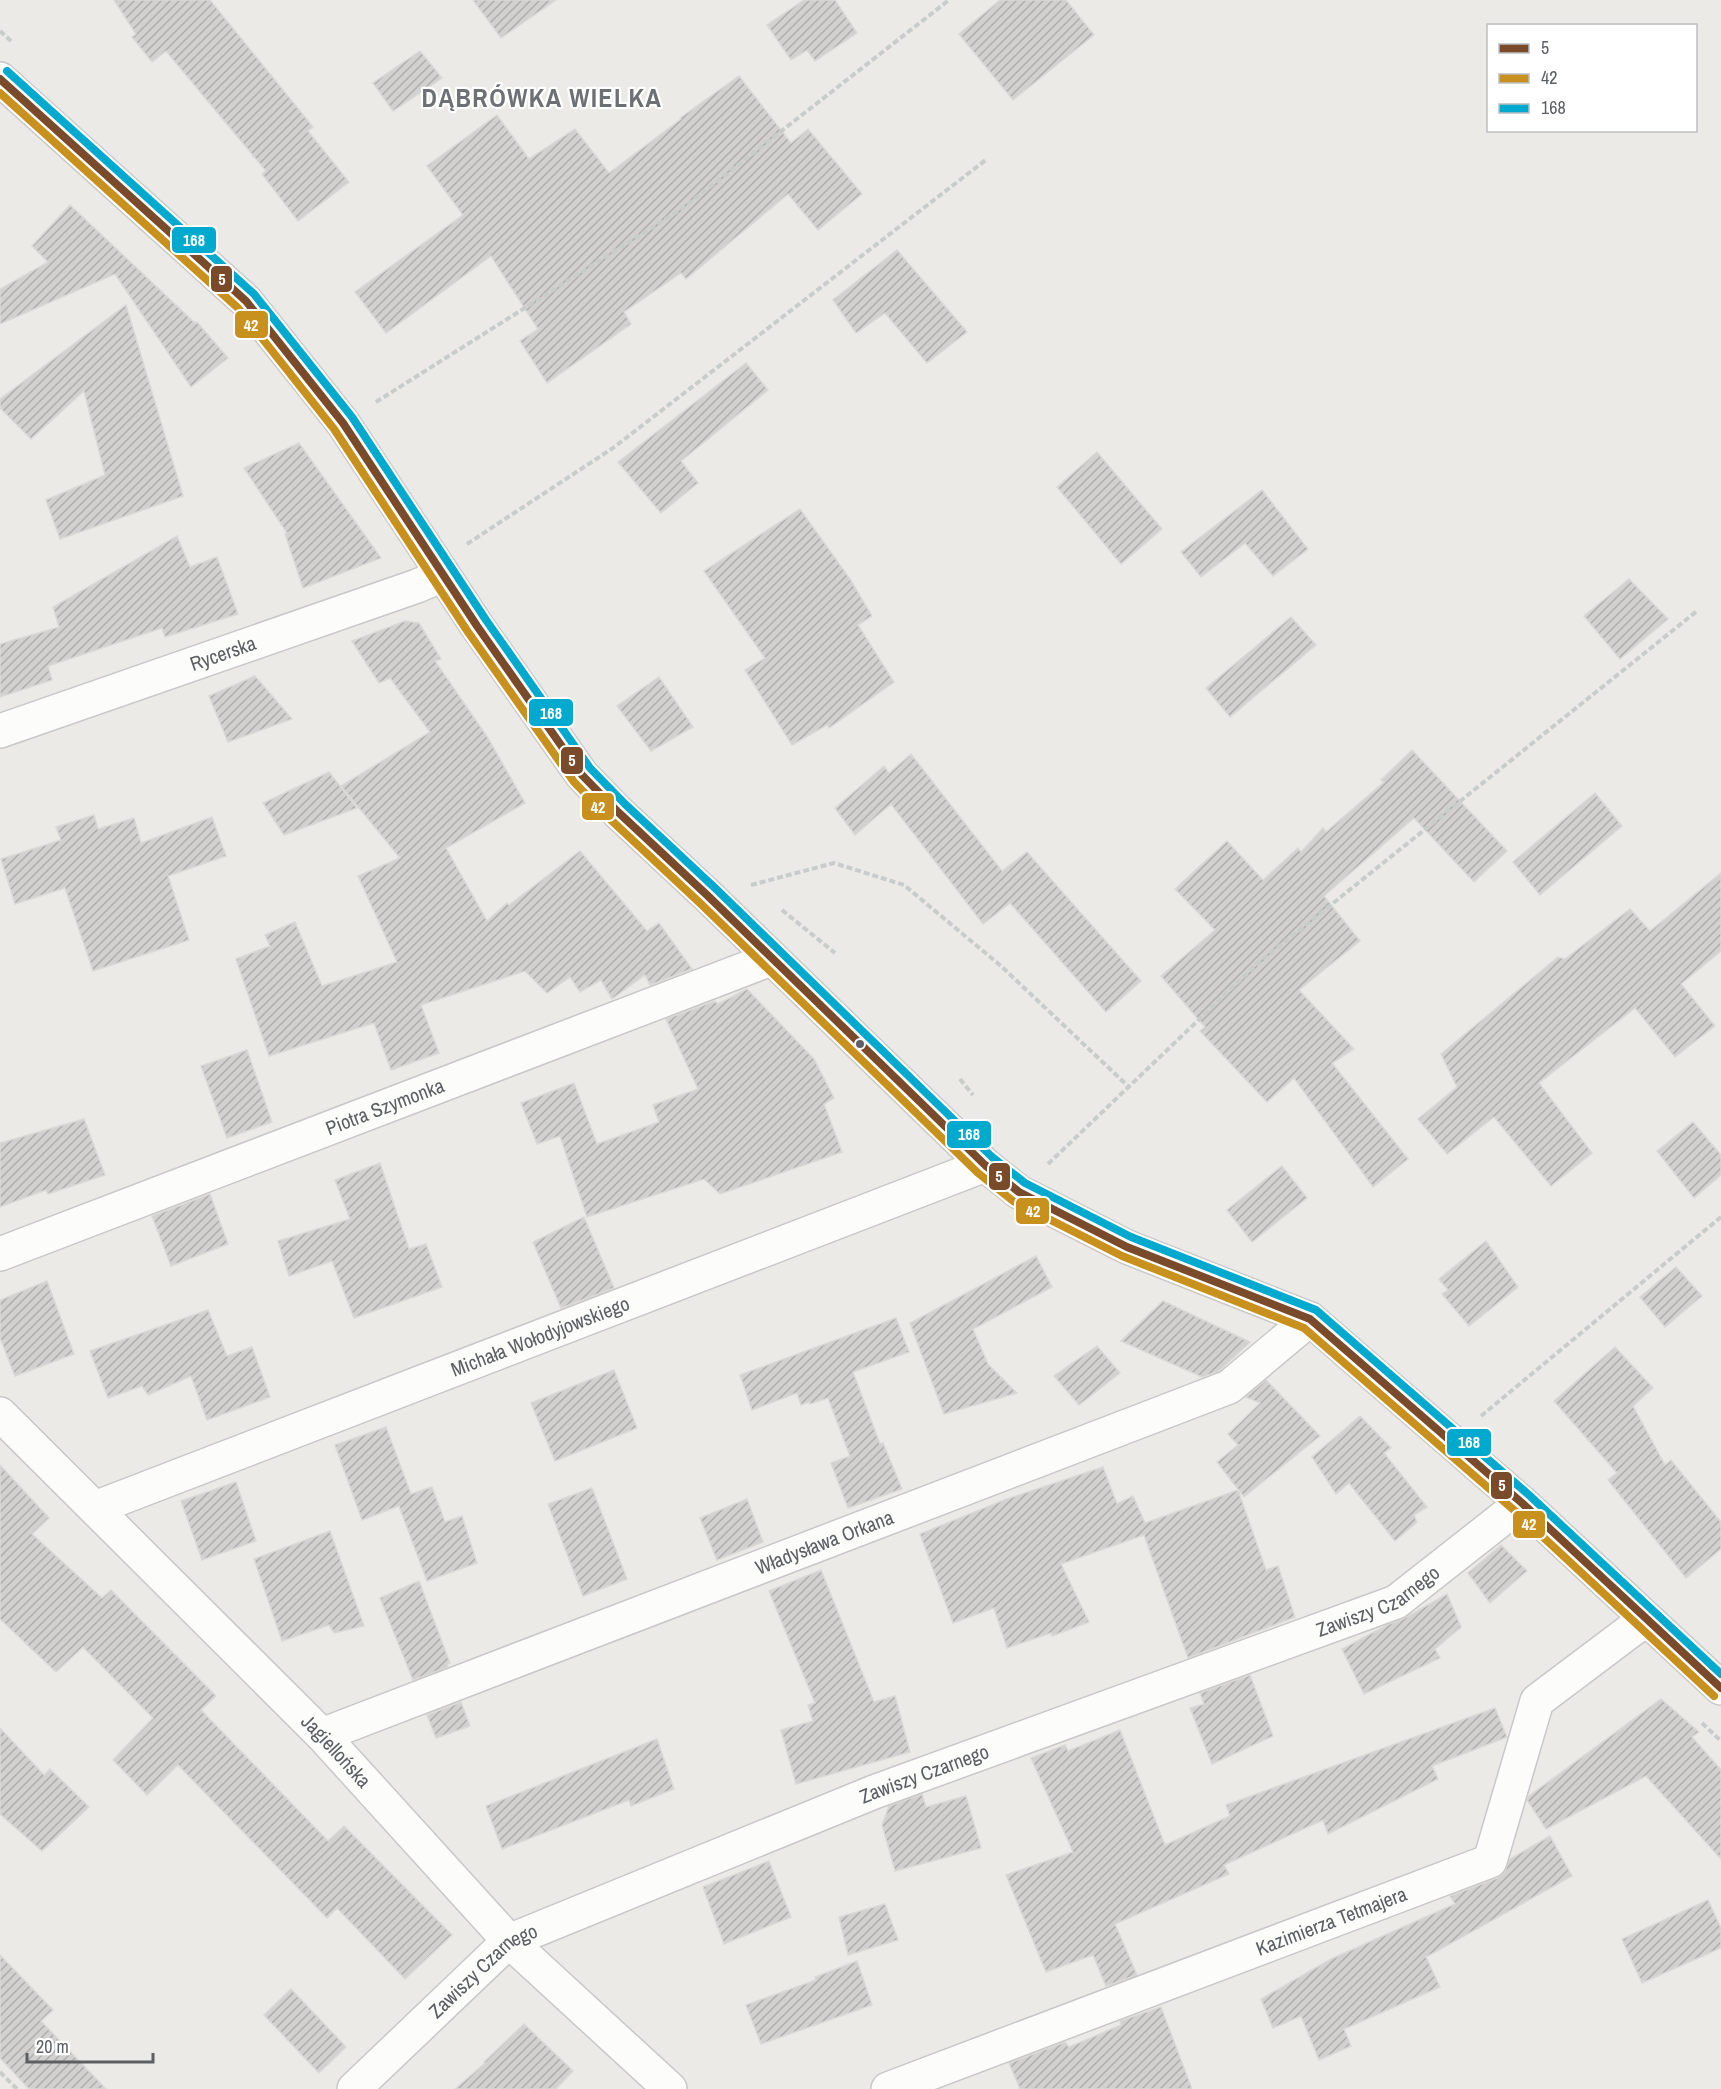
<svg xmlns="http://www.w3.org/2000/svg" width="1721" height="2089" font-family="'Archivo Narrow',sans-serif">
  <defs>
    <pattern id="building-hatch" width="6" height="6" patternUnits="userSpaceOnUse" patternTransform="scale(1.5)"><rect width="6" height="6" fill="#d2d1cf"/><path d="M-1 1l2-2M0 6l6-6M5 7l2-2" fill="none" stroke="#aeadac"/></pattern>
  </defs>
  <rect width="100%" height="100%" fill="#ebeae6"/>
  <!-- building -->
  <g fill="url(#building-hatch)" stroke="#dad9d6" stroke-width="1.5">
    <path d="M 114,0 L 210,0 L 313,127 L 308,131 L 349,182 L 298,221 L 262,174 L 266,171 L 166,51 L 152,62 L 132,37 L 136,34 Z"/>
    <path d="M 473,0 L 556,0 L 501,38 Z"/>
    <path d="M 804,0 L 835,0 L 857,33 L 815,61 L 807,50 L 791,60 L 767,25 Z"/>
    <path d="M 1000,0 L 1066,0 L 1094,35 L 1013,100 L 959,34 Z"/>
    <path d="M 420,51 L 442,78 L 393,111 L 373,83 Z"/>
    <path d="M 739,76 L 791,143 L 808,129 L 862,194 L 818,230 L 788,194 L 686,279 L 681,273 L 624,312 L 631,324 L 547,383 L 520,341 L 538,329 L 491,256 L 386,333 L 355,292 L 463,215 L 427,166 L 497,115 L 529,159 L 575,129 L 609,173 L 681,119 L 680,118 Z"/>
    <path d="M 70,205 L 195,323 L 197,322 L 228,358 L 191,387 L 115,274 L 0,324 L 0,289 L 48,262 L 32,246 Z"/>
    <path d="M 897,250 L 967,332 L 927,363 L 885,313 L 856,333 L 833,300 Z"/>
    <path d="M 126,305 L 183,496 L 60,539 L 46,500 L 105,475 L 84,391 L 31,439 L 0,408 L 0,399 Z"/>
    <path d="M 746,363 L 768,390 L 681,461 L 698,483 L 661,513 L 618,462 Z"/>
    <path d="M 299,443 L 381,558 L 303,588 L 285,534 L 287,533 L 244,468 Z"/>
    <path d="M 1097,452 L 1162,529 L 1121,564 L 1057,487 Z"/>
    <path d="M 1262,490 L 1308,549 L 1273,576 L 1245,543 L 1201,577 L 1181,552 Z"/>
    <path d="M 800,509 L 850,579 L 872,616 L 858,625 L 894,682 L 829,728 L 827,725 L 792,745 L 745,670 L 765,658 L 704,571 Z"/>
    <path d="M 177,536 L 190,567 L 217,557 L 238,614 L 165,637 L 162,628 L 48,666 L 52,680 L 0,697 L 0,644 L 59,627 L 53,607 Z"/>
    <path d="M 1629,579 L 1668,619 L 1620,659 L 1584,616 Z"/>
    <path d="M 1291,617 L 1316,645 L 1230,717 L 1206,688 Z"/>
    <path d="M 405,621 L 419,623 L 441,659 L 435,661 L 488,738 L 525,803 L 446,848 L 487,921 L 507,903 L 509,905 L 580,851 L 647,931 L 659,923 L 692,969 L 650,985 L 645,975 L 612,999 L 601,980 L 580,992 L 570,977 L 547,993 L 525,971 L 421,1005 L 439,1053 L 391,1070 L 374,1023 L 269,1056 L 236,959 L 270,946 L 265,935 L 295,922 L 322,986 L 397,962 L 358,876 L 400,858 L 341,786 L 430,732 L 390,678 L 379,683 L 352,641 Z"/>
    <path d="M 255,676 L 292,719 L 228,742 L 209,696 Z"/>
    <path d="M 659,677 L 693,727 L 651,751 L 617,706 Z"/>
    <path d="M 1412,750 L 1507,851 L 1474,882 L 1414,818 L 1324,896 L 1360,941 L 1299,990 L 1354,1049 L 1332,1063 L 1408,1159 L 1373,1187 L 1294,1078 L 1267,1102 L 1200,1031 L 1205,1027 L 1161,976 L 1215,930 L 1175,889 L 1227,841 L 1263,880 L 1298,848 L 1301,852 L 1323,828 L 1326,832 L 1384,782 L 1381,780 Z"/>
    <path d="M 911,754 L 1002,871 L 1027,852 L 1141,981 L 1106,1012 L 1010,903 L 983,924 L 891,804 L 855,835 L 835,808 L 884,766 L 889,773 Z"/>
    <path d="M 329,772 L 357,808 L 284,835 L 263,803 Z"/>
    <path d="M 1595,793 L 1622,826 L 1540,895 L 1513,862 Z"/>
    <path d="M 94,815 L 98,829 L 134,818 L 141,843 L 212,817 L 226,856 L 168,876 L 189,940 L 93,971 L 65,888 L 15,904 L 1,859 L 61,840 L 56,827 Z"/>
    <path d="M 1721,873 L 1721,951 L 1681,984 L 1715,1026 L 1675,1057 L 1635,1008 L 1539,1083 L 1592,1153 L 1551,1186 L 1494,1117 L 1447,1154 L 1418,1119 L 1457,1087 L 1441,1054 L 1558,957 L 1565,959 L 1630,909 L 1650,931 Z"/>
    <path d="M 747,989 L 814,1059 L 834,1098 L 824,1104 L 842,1152 L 720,1194 L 704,1179 L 587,1217 L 560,1136 L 537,1144 L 521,1103 L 574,1083 L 597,1144 L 659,1122 L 653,1105 L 698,1089 L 666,1019 L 715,1001 L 718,1004 Z"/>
    <path d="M 247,1050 L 272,1122 L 227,1138 L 201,1066 Z"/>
    <path d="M 84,1119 L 105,1175 L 48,1194 L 46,1190 L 0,1207 L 0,1143 Z"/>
    <path d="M 1693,1122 L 1721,1155 L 1721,1175 L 1694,1198 L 1657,1151 Z"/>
    <path d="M 380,1163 L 409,1249 L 426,1244 L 442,1287 L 354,1318 L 332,1261 L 289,1276 L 278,1241 L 350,1219 L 335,1180 Z"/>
    <path d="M 1282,1166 L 1307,1198 L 1252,1242 L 1227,1210 Z"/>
    <path d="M 210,1194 L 228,1244 L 171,1266 L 152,1216 Z"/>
    <path d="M 584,1217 L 614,1288 L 561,1308 L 533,1242 Z"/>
    <path d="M 1486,1241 L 1518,1287 L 1469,1326 L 1442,1294 L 1448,1290 L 1439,1279 Z"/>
    <path d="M 1036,1256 L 1052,1287 L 973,1329 L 988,1364 L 1017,1393 L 944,1414 L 910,1323 Z"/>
    <path d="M 1676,1267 L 1702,1296 L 1665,1327 L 1640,1297 Z"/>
    <path d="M 47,1281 L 74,1354 L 15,1376 L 0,1338 L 0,1300 Z"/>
    <path d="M 1163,1301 L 1250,1342 L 1219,1371 L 1202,1377 L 1121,1341 Z"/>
    <path d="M 208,1310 L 227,1356 L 252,1347 L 270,1397 L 207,1420 L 191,1376 L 148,1395 L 142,1386 L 108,1398 L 90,1351 Z"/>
    <path d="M 896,1318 L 909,1352 L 853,1372 L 880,1444 L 883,1443 L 902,1489 L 848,1508 L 831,1463 L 850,1456 L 828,1398 L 810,1404 L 809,1402 L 801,1405 L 797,1393 L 752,1410 L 740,1375 Z"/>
    <path d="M 1097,1346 L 1120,1373 L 1079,1405 L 1054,1376 Z"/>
    <path d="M 1615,1347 L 1653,1388 L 1633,1406 L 1665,1465 L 1671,1460 L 1721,1522 L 1721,1549 L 1686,1578 L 1608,1480 L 1617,1473 L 1554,1401 Z"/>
    <path d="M 614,1370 L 637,1428 L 555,1461 L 531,1403 Z"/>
    <path d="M 1266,1380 L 1320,1436 L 1244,1497 L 1217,1462 L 1238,1445 L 1228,1434 L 1260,1403 L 1246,1397 Z"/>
    <path d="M 1360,1416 L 1391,1448 L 1384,1453 L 1427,1507 L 1414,1515 L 1417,1522 L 1395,1541 L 1349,1483 L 1336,1494 L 1312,1457 Z"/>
    <path d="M 386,1427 L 411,1494 L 432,1487 L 445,1522 L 462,1516 L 477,1563 L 427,1581 L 399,1506 L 362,1520 L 335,1445 Z"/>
    <path d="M 0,1465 L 49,1518 L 32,1534 L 102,1598 L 111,1590 L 216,1696 L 201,1710 L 328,1841 L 344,1826 L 452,1935 L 405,1979 L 337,1908 L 327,1918 L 178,1765 L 147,1795 L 113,1760 L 153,1718 L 83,1647 L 56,1672 L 0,1619 Z"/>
    <path d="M 1103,1467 L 1117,1504 L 1133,1496 L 1145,1523 L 1238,1490 L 1266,1570 L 1278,1566 L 1295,1617 L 1188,1658 L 1144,1535 L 1061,1564 L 1089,1622 L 1052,1636 L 1051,1633 L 1007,1648 L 994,1608 L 953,1623 L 920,1534 L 1004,1500 Z"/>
    <path d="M 236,1482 L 256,1541 L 202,1560 L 181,1501 Z"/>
    <path d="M 592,1488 L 627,1579 L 583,1596 L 548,1504 Z"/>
    <path d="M 747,1499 L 763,1542 L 717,1560 L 700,1518 Z"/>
    <path d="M 330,1531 L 364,1626 L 334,1633 L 329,1625 L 282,1641 L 254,1559 Z"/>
    <path d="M 1501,1545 L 1527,1571 L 1490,1603 L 1468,1573 Z"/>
    <path d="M 821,1570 L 874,1702 L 895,1696 L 910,1752 L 796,1784 L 781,1730 L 813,1721 L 808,1705 L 815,1703 L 769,1591 Z"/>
    <path d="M 419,1581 L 450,1663 L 447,1664 L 448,1667 L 413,1680 L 380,1598 Z"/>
    <path d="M 1447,1594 L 1461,1627 L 1435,1649 L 1440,1658 L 1364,1694 L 1342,1649 L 1389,1624 L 1403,1619 Z"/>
    <path d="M 1250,1675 L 1273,1736 L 1212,1764 L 1190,1708 L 1204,1704 L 1200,1693 Z"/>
    <path d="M 1661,1699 L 1699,1732 L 1692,1737 L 1721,1770 L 1721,1859 L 1646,1776 L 1546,1829 L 1527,1800 L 1529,1796 Z"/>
    <path d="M 461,1702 L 470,1726 L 436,1738 L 427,1715 Z"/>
    <path d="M 1495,1708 L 1507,1737 L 1432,1766 L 1438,1779 L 1328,1834 L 1323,1820 L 1224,1865 L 1229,1874 L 1115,1924 L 1137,1975 L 1106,1986 L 1093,1955 L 1046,1972 L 1006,1875 L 1073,1852 L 1031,1758 L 1065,1745 L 1068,1751 L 1120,1730 L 1165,1845 L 1230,1816 L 1226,1805 Z"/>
    <path d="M 0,1728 L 44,1775 L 50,1769 L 89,1807 L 42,1851 L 0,1814 Z"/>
    <path d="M 657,1739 L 674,1789 L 631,1806 L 629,1800 L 502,1849 L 486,1806 Z"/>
    <path d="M 922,1794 L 926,1807 L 966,1796 L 981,1848 L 895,1871 L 882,1825 L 889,1806 Z"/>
    <path d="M 1550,1836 L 1572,1876 L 1426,1957 L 1440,1987 L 1344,2029 L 1351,2046 L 1319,2060 L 1301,2016 L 1273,2028 L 1261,1999 L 1331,1959 L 1455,1904 L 1450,1896 L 1497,1878 L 1504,1873 L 1510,1859 Z"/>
    <path d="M 769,1861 L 791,1917 L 724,1944 L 703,1887 Z"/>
    <path d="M 1708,1900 L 1721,1928 L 1721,1948 L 1642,1983 L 1622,1939 Z"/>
    <path d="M 885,1904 L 898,1940 L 848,1955 L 839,1917 Z"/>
    <path d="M 0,1955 L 53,2010 L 41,2021 L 106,2089 L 29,2089 L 0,2058 Z"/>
    <path d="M 857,1961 L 872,2005 L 761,2044 L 746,2005 L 816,1980 L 815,1977 Z"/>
    <path d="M 291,1989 L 346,2047 L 319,2073 L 264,2015 Z"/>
    <path d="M 1161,2007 L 1192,2089 L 1020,2089 L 1009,2063 L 1065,2042 L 1069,2047 L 1121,2025 L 1120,2021 Z"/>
    <path d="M 524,2024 L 573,2071 L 556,2089 L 455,2089 L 485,2063 L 484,2062 Z"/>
  </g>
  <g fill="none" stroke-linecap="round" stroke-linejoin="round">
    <defs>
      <g id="minor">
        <path id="s1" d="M 0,731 L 417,586 L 443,575"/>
        <path id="s2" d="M 0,1254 L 771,959"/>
        <path id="s3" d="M 0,1414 L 322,1735 L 509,1941 L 670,2089"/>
        <path id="s4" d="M 95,1508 L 985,1165"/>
        <path id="s5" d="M 322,1735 L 1229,1387 L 1310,1319"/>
        <path id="s6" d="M 354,2089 L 509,1941 L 874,1792 L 1396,1602 L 1522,1503"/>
        <path id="s7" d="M 888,2089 L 1490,1861 L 1537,1701 L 1646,1619"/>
      </g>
      <path id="tertiary" d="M 0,79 L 246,301 L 343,423 L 477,626 L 582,775 L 618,812 L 708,896 L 985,1165 L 1019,1192 L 1127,1247 L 1310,1319 L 1522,1503 L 1721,1688"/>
    </defs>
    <!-- minor casing -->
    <use href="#minor" stroke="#c8c8c8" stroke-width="36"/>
    <!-- tertiary casing -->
    <use href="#tertiary" stroke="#c8c8c8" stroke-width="36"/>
    <!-- path -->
    <g stroke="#c8ccca" stroke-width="4" stroke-dasharray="6 3" stroke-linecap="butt">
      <path d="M 0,31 L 12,42"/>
      <path d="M 376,402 L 683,208 L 949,0"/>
      <path d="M 467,544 L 613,448 L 987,159"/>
      <path d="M 751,885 L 834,863 L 904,885 L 1001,966 L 1129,1087"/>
      <path d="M 782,910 L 835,953"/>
      <path d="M 960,1079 L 973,1095"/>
      <path d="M 1048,1164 L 1256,965 L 1697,611"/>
      <path d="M 1481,1416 L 1721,1217"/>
      <path d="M 1702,1723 L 1721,1741"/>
      <path d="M 0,2072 L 17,2089"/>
    </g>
    <!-- minor -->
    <use href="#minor" stroke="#fcfcfb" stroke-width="33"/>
    <!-- tertiary -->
    <use href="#tertiary" stroke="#fcfcfb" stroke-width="33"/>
    <defs>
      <path id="bus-1" d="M 0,79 L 246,301 L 343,423 L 477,626 L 582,775 L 618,812 L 708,896 L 985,1165 L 1019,1192 L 1127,1247 L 1310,1319 L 1522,1503 L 1721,1688"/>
      <path id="bus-2" d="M 0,93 L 238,308 L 334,429 L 468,632 L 574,782 L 611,820 L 701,904 L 978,1173 L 1013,1201 L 1122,1256 L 1304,1328 L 1515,1511 L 1714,1696"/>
      <path id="bus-3" d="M 7,71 L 254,294 L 352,417 L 486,620 L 590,768 L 625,804 L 715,888 L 992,1157 L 1025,1183 L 1131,1237 L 1316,1310 L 1529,1495 L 1721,1674"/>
    </defs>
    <!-- bus-1 casing -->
    <use href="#bus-1" stroke="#fff" stroke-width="12"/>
    <!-- bus-2 casing -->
    <use href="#bus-2" stroke="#fff" stroke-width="12"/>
    <!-- bus-3 casing -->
    <use href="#bus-3" stroke="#fff" stroke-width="12"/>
    <!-- bus-1 -->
    <use href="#bus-1" stroke="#7a4b2a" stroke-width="8"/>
    <!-- bus-2 -->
    <use href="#bus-2" stroke="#c8911e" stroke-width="8"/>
    <!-- bus-3 -->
    <use href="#bus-3" stroke="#00a9ce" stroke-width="8"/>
  </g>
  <!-- markers -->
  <circle fill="#5c5f63" stroke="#fff" stroke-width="2" cx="860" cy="1044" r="5"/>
  <g text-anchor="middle" stroke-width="4.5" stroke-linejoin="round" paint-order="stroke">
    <!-- street labels -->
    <g font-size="20" fill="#5c5f63" stroke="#fff">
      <text dy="7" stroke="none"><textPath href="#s1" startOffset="236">Rycerska</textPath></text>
      <text dy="7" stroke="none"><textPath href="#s2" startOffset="412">Piotra Szymonka</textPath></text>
      <text dy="7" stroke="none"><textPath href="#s4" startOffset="477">Michała Wołodyjowskiego</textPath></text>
      <text dy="7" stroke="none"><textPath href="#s5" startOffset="538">Władysława Orkana</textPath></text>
      <text dy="7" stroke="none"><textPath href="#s6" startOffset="1148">Zawiszy Czarnego</textPath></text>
      <text dy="7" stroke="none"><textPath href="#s3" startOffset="476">Jagiellońska</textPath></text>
      <text dy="7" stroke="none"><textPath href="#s6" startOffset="662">Zawiszy Czarnego</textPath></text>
      <text dy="7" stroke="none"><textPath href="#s7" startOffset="474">Kazimierza Tetmajera</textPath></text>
      <text dy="7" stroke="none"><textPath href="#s6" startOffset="176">Zawiszy Czarnego</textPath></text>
    </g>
    <!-- district labels -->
    <g font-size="26" font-weight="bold" letter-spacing="1.5" fill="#6d7175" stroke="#fff">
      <text x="542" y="107">DĄBRÓWKA WIELKA</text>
    </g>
  </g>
  <g stroke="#fff" stroke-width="2">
    <rect x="171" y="226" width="46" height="28" rx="6" fill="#00a9ce"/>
    <rect x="210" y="265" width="23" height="28" rx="6" fill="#7a4b2a"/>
    <rect x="234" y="310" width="35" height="29" rx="6" fill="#c8911e"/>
    <rect x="528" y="698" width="46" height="29" rx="6" fill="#00a9ce"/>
    <rect x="560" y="746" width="24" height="29" rx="6" fill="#7a4b2a"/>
    <rect x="581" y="792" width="34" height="29" rx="6" fill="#c8911e"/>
    <rect x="946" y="1120" width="46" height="29" rx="6" fill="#00a9ce"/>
    <rect x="988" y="1162" width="23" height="29" rx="6" fill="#7a4b2a"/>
    <rect x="1015" y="1197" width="35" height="28" rx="6" fill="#c8911e"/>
    <rect x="1446" y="1428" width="46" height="29" rx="6" fill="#00a9ce"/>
    <rect x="1490" y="1471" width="23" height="29" rx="6" fill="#7a4b2a"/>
    <rect x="1512" y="1510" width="34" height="29" rx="6" fill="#c8911e"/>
  </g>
  <g font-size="16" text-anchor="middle" font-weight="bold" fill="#fff">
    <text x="194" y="246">168</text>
    <text x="222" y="285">5</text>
    <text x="251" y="331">42</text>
    <text x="551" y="719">168</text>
    <text x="572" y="766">5</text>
    <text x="598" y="813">42</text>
    <text x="969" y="1140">168</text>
    <text x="999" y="1182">5</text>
    <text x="1033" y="1217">42</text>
    <text x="1469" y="1448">168</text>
    <text x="1502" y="1491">5</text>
    <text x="1529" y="1530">42</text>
  </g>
  <!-- legend -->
  <rect x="1487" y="24" width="210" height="108" fill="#ffffff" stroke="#bebfc1" stroke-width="1.5"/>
  <rect x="1499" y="44" width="30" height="9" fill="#7a4b2a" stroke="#bebfc1" stroke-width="1.5"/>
  <text x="1541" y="54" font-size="18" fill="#5c5f63">5</text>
  <rect x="1499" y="74" width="30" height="9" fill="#c8911e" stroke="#bebfc1" stroke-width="1.5"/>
  <text x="1541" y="84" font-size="18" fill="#5c5f63">42</text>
  <rect x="1499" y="104" width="30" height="9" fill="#00a9ce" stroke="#bebfc1" stroke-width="1.5"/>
  <text x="1541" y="114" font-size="18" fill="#5c5f63">168</text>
  <!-- scale -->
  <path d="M27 2053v9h126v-9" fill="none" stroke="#5c5f63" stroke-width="3"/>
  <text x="36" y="2053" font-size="18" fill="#5c5f63" stroke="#ffffff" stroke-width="4.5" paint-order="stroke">20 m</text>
</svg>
